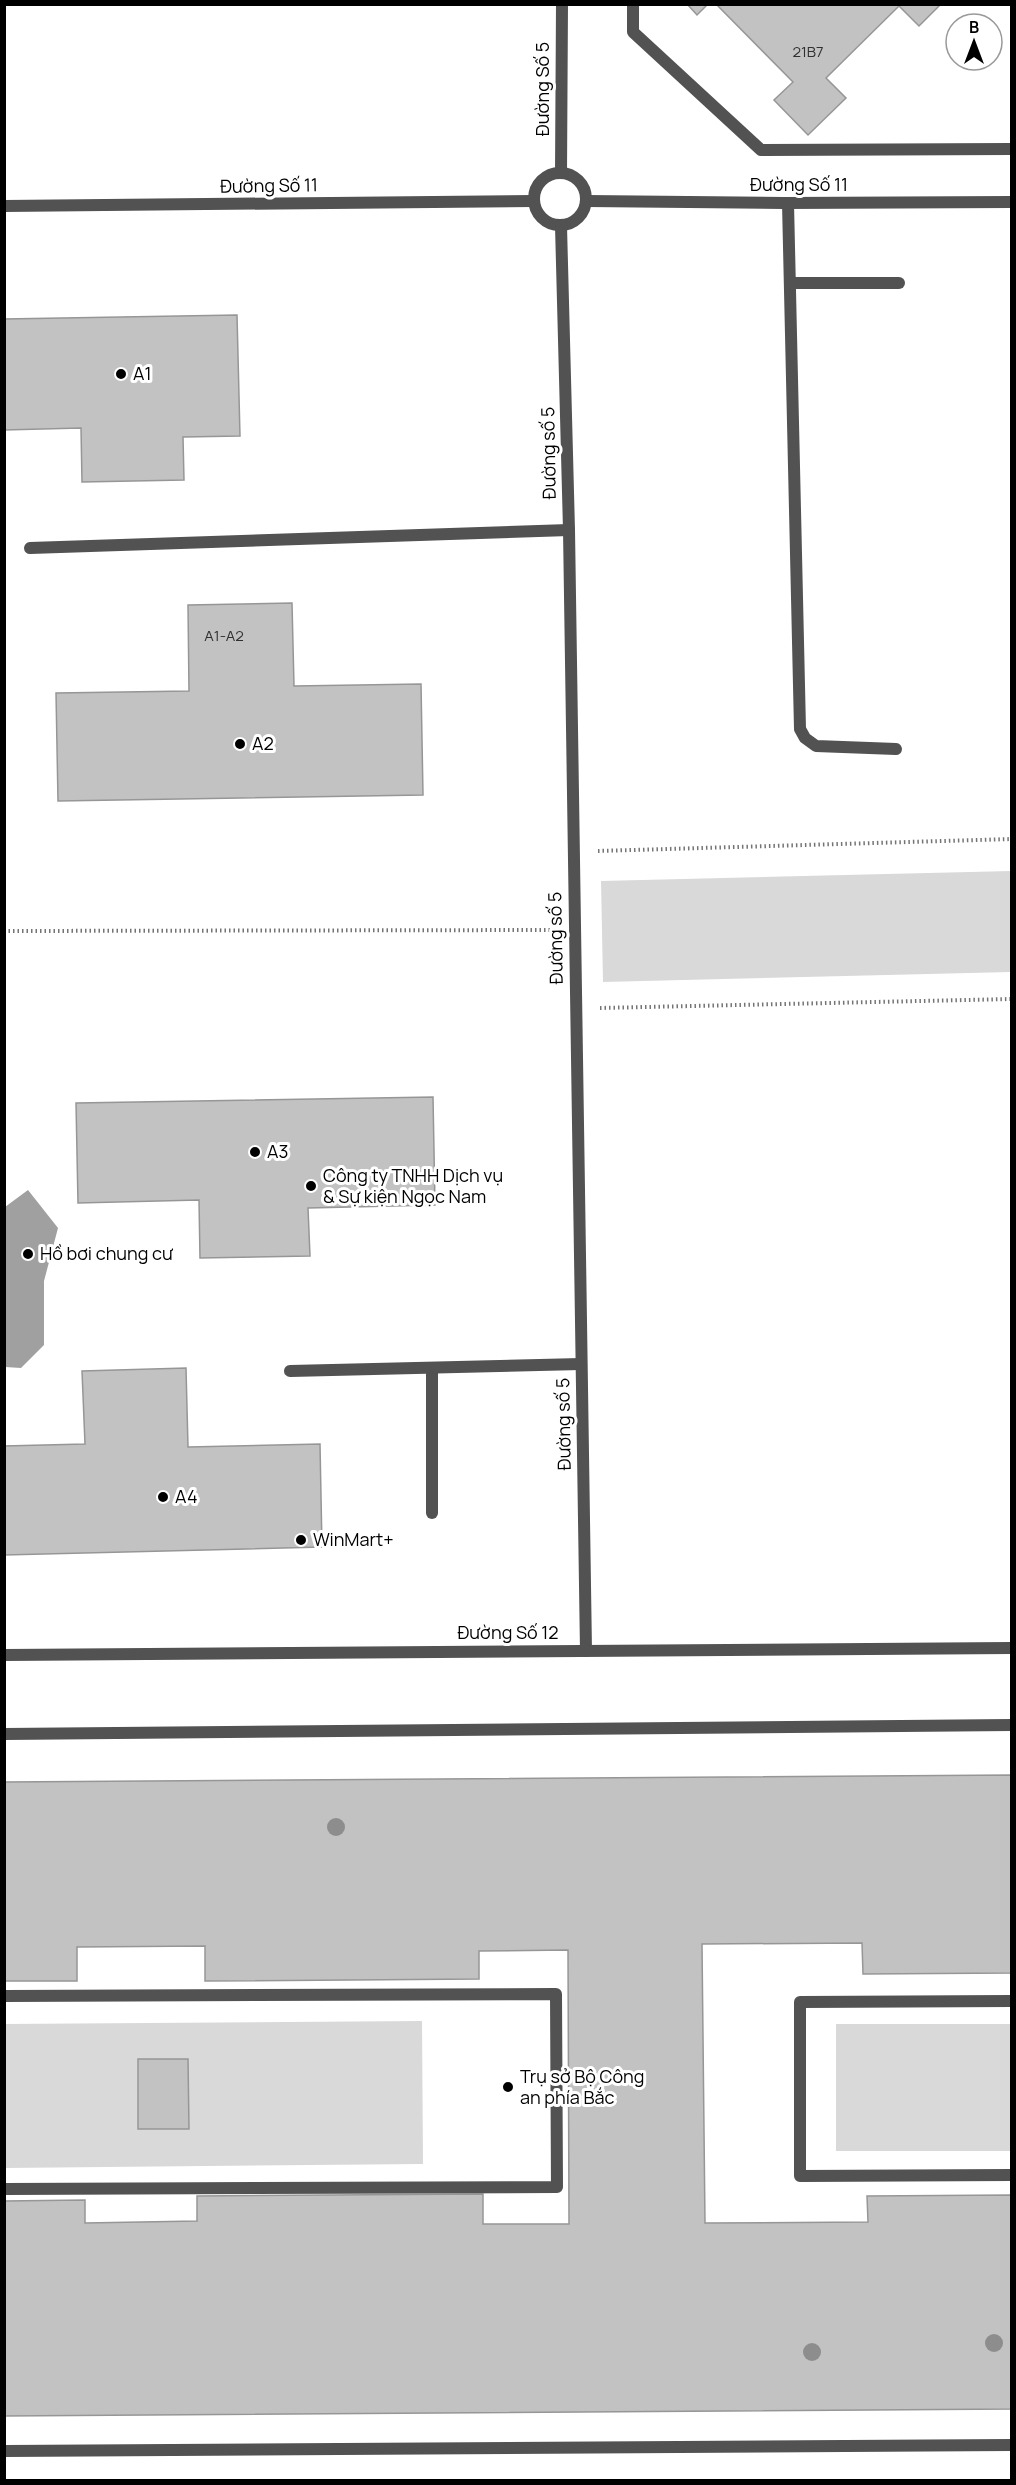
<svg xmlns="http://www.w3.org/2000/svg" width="1016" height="2485" font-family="Manrope,sans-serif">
  <rect width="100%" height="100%" fill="#fff"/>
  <!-- green -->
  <g fill="#d9d9d9">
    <path d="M 1011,871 L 1011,972 L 603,982 L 601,881 Z"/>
    <path d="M 422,2021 L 423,2164 L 5,2168 L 4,2024 Z"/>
    <rect x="836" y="2024" width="175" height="127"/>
  </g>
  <!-- water -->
  <path fill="#a0a0a0" d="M 28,1190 L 58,1228 L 44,1281 L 44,1345 L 21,1368 L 5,1367 L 5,1207 Z"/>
  <!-- building -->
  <g fill="#c2c2c2" stroke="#969696" stroke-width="1.5">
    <path d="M 687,4 L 708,4 L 697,15 Z"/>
    <path d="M 716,4 L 941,4 L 919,26 L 899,6 L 826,78 L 846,98 L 808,135 L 774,100 L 793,82 Z"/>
    <path d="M 237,315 L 240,436 L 183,437 L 184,480 L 82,482 L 81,428 L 4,430 L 4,319 Z"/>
    <path d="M 292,603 L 294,686 L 421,684 L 423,795 L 58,801 L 56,693 L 189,691 L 188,605 Z"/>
    <path d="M 433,1097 L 435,1205 L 308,1208 L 310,1256 L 200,1258 L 199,1200 L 78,1203 L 76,1103 Z"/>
    <path d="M 186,1368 L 188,1447 L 320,1444 L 322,1547 L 4,1555 L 4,1446 L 85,1444 L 82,1371 Z"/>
    <path d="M 1012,1775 L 1012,1973 L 863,1974 L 862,1943 L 702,1944 L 705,2223 L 868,2222 L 867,2196 L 1012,2195 L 1012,2409 L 4,2416 L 4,2201 L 85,2200 L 85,2223 L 197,2221 L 197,2196 L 483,2194 L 483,2224 L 569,2224 L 568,1950 L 479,1951 L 479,1979 L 205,1981 L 205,1946 L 77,1947 L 77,1981 L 4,1981 L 4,1782 Z"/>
    <path d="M 138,2059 L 188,2059 L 189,2129 L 138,2129 Z"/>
  </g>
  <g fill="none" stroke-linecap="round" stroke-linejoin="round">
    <!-- path -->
    <g stroke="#747474" stroke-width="4" stroke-dasharray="1.5 3" stroke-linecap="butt">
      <path d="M 598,851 L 1012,839"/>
      <path d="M 4,931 L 550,930"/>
      <path d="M 600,1008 L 1012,999"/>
    </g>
    <!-- lane -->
    <g stroke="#525252" stroke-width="12">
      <path d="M 788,203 L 800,729 L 805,738 L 816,746 L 896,749"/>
      <path d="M 791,283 L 899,283"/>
      <path d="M 4,1734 L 1012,1725"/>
      <path d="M 4,1996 L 556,1994 L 557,2187 L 4,2189"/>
      <path d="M 1012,2001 L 800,2002 L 800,2176 L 1012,2175"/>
      <path d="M 4,2451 L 1012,2445"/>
    </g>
    <!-- street -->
    <g stroke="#525252" stroke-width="12">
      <path d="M 633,4 L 633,32 L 761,150 L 1012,149"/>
      <circle cx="560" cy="199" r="26"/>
      <path d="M 561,173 L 562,4"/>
      <path d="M 587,201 L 784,203 L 1012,202"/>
      <path d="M 4,206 L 533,201"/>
      <path d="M 561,226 L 569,530 L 586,1651"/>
      <path d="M 30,548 L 569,530"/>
      <path d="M 432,1368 L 432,1513"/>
      <path d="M 290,1371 L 581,1364"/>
      <path d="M 4,1655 L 1012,1648"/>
    </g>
  </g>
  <!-- trees -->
  <g fill="#8d8d8d">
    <circle cx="336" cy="1827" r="9"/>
    <circle cx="994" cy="2343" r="9"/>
    <circle cx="812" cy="2352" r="9"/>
  </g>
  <!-- markers -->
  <g fill="#000" stroke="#fff" stroke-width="2">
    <circle cx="121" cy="374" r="6"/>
    <circle cx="240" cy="744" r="6"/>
    <circle cx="255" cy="1152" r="6"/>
    <circle cx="311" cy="1186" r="6"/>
    <circle cx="28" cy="1254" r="6"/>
    <circle cx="163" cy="1497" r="6"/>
    <circle cx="301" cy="1540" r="6"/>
    <circle cx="508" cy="2087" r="6"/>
  </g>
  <g text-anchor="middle" stroke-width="6" stroke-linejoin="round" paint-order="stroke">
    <!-- number labels -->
    <g font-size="15" fill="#303030">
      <text x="808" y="57">21B7</text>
      <text x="224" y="641">A1-A2</text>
    </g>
    <!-- street labels -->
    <g font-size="18" fill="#000" stroke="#fff">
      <text transform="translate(543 89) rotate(-90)" y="6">Đường Số 5</text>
      <text x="799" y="191">Đường Số 11</text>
      <text transform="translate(269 186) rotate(-1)" y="6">Đường Số 11</text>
      <text transform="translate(549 453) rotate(-91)" y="6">Đường số 5</text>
      <text transform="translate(556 938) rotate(-91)" y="6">Đường số 5</text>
      <text transform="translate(564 1424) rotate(-91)" y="6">Đường số 5</text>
      <text x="508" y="1639">Đường Số 12</text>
    </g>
    <!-- poi labels -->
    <g font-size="18" fill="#000" stroke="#fff" text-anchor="start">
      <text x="133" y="380">A1</text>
      <text x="252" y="750">A2</text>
      <text x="267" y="1158">A3</text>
      <text x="323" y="1182">Công ty TNHH Dịch vụ<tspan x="323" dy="21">&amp; Sự kiện Ngọc Nam</tspan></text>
      <text x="40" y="1260">Hồ bơi chung cư</text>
      <text x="175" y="1503">A4</text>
      <text x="313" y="1546">WinMart+</text>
      <text x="520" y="2083">Trụ sở Bộ Công<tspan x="520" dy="21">an phía Bắc</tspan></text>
    </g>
  </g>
  <!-- border -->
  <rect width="1016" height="2485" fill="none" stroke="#000000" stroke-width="12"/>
  <!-- north arrow -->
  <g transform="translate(974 42)"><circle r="28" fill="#ffffff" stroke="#999999" stroke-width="1.5"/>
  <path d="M0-4.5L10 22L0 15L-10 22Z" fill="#000000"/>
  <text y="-9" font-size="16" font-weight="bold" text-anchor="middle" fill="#000000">B</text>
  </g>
</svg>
